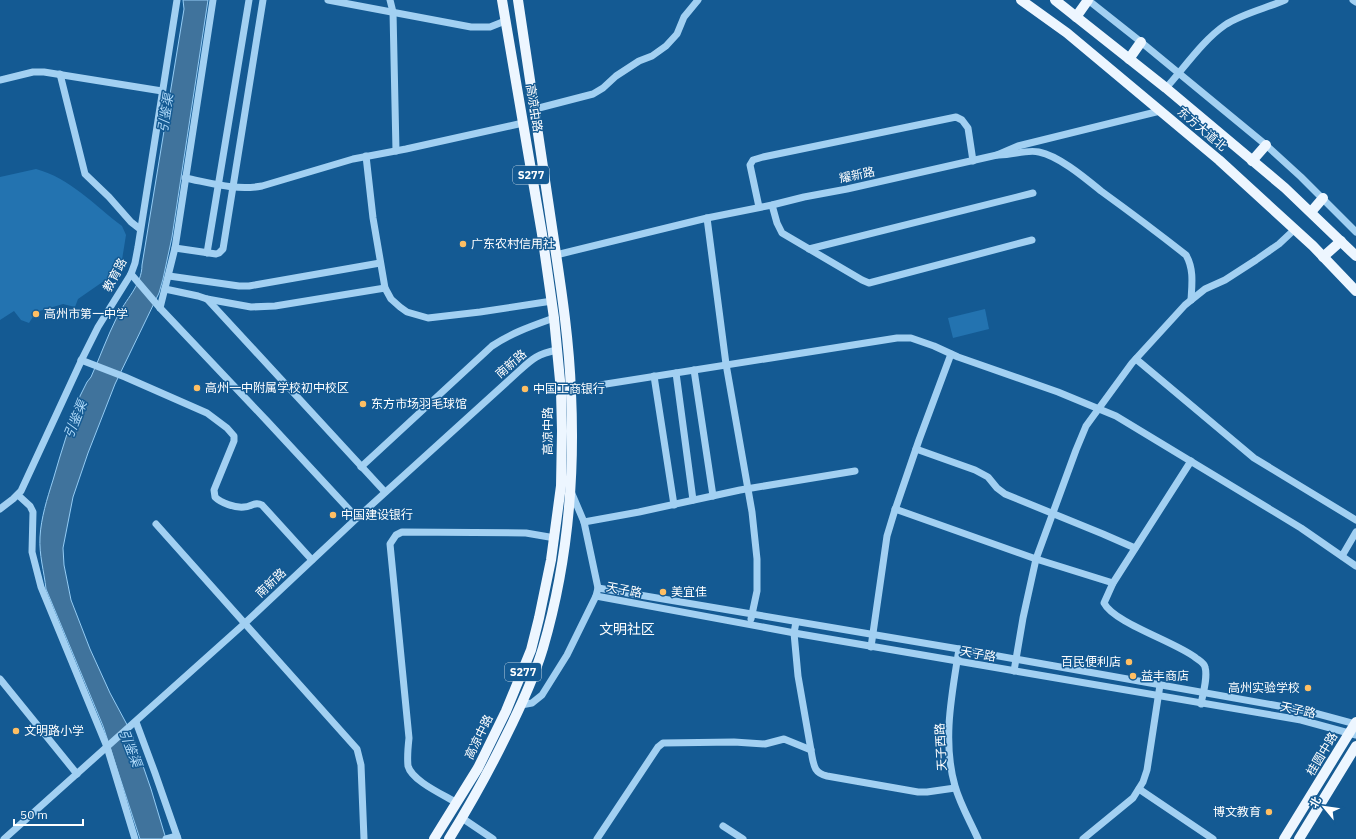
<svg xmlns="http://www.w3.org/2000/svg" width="1356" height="839" font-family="'IBM Plex Sans','Noto Sans SC',sans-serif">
  <rect width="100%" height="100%" fill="#145a93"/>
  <!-- green -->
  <g fill="#2373b0">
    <path d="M 36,169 C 70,178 94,205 122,226 L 126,235 L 121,266 L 114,274 L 78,299 L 75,307 L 63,304 L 36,312 L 29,323 L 21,320 L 14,311 L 0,320 L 0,177 Z"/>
    <path d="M 985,309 L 989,329 L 953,338 L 948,318 Z"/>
  </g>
  <!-- water -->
  <path fill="#40739c" stroke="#94ccf5" d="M 183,0 L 208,0 L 172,237 L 163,279 L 159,293 L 115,384 L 88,453 L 73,497 L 63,548 L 64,565 L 71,600 L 90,649 L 110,693 L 132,734 L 151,789 L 166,839 L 140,839 L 103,726 L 46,589 C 44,571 39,555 40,537 C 41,518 47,499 53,480 C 61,452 70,424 80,396 L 87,382 L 91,377 C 100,357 107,337 117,317 C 125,300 142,285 142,265 L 184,9 Z"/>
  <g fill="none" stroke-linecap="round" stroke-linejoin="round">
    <!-- minor -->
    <g stroke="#a2d0f2" stroke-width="7">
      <path d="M 328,0 L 471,27 L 490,27 L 505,21"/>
      <path d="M 390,0 L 393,12 L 396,151"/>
      <path d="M 1088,0 L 1141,42 L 1266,145 L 1301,177 L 1356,232"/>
      <path d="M 1353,0 L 1356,2"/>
      <path d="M 60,74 L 85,174 L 109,197 L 131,222 L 140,229"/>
      <path d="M 0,80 L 33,72 L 44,72 L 162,91"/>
      <path d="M 1166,88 C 1185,67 1202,41 1225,25 C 1241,14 1267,8 1285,0"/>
      <path d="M 535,109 L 593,94 L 603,88 L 616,76 L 639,61 L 652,56 L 666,46 L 677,34 L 684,17 L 698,0"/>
      <path d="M 997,155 C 1011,156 1026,149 1039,152 C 1059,156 1085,178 1101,191 C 1130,212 1158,233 1186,255 C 1194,269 1192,284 1191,300"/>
      <path d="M 366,156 L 373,218 L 385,288 L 391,299 L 400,307 L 407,312 L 428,318 L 480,312 L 552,301"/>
      <path d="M 185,178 C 211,183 236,191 262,186 L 353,159 L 406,149 L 523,123"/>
      <path d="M 772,205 L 777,223 L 782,233 L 862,280 L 869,283 L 1032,240"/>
      <path d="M 759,207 L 750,165 L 753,160 L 763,157 L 956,117 L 962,120 L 968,128 L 973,161"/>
      <path d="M 707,218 L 726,364 L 752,512 L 757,559 L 757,591 L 751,619"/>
      <path d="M 175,248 L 216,254 L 219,253 L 223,249 L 263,0"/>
      <path d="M 809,249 L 1033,193"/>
      <path d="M 207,253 L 249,0"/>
      <path d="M 556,255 L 707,218 L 772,205 L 804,197 L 847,189 L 997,155 L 1018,146 L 1160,111"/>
      <path d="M 131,274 L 160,308 L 267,421 L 357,518"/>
      <path d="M 169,276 L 239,286 L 249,286 L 380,263"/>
      <path d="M 165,289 L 198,296 L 207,299 L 385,492"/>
      <path d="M 207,299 L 251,307 L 275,306 L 385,288"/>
      <path d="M 160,308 L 175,248 L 213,0"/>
      <path d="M 1136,359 L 1254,458 L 1356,520"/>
      <path d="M 81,360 L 125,377 L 207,413 L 227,428 L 234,436 L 234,441 L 216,485 L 214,490 L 215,497 C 221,503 235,508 244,507 C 251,507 255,501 262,505 L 312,560"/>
      <path d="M 694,370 L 713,496"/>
      <path d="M 676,373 L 693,500"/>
      <path d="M 654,376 L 674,505"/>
      <path d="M 571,392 L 606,384 L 897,338 L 911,338 L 934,346 L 958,357 L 1058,392 L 1116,416 L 1301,528 L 1356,566"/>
      <path d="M 916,449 L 975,470 L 988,477 L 997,488 L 1005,494 L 1103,534 L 1135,548"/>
      <path d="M 1191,461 L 1113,583 L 1104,603 C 1114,623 1176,642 1196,658 C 1200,661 1204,663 1205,667 C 1208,677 1203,693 1201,704"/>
      <path d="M 361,467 L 492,346 C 511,333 532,326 554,318"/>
      <path d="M 18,495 L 30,506 L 33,512 L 32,552 L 41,587 L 107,747 L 135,839"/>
      <path d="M 0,509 L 13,499 L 21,491 L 83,357 L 98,327 L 131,274 L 135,263 L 138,247 L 177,0"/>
      <path d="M 895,509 L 1036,559 L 1113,583"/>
      <path d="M 584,522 L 639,512 L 740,490 L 855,471"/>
      <path d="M 156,524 L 357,749 L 361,765 L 364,839"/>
      <path d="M 1342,556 L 1356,532"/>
      <path d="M 598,588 L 959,649 L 1307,711 L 1356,724"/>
      <path d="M 596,596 L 800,634 L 1301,720 L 1356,735"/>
      <path d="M 796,622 L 794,633 L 798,676 L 812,756 C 814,767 815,773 827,776 L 918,792 L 927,792 L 955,788"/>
      <path d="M 871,647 L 887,536 L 894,513 L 919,440 L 951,354"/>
      <path d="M 959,649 C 952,694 942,741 955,786 C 960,804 970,821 978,839"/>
      <path d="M 1014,671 L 1023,618 L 1036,559 L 1076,450 L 1086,426 L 1132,363 L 1185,305 L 1205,289 L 1225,280 L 1256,260 L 1279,244 L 1295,229"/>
      <path d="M 0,679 L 77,774"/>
      <path d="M 521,705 L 532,703 L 542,695 L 567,655 L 596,596 L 598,588 L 584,522 L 570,489"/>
      <path d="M 136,722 L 155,773 L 178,839"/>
      <path d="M 1139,789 L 1213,839"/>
      <path d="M 457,803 C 444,795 412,781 408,766 C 407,757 408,747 409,738 L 390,544 L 396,535 L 402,532 L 526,533 L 555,538"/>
      <path d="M 462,818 L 493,839"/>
      <path d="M 723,826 L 743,839"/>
      <path d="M 4,839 L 244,624 L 357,518 L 519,371 C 533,358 538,354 557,350"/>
      <path d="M 166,839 L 177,836"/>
      <path d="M 597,839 L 658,747 L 663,743 L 734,742 L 765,744 L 784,739 L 811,750"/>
      <path d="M 1083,839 L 1133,798 L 1143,782 L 1147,770 L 1160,685"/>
    </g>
    <!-- major -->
    <g stroke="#edf6ff" stroke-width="10">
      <path d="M 1021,0 L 1067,33 L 1219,160 L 1313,246 L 1356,291"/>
      <path d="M 1055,0 L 1166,88 L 1285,188 L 1356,256"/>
      <path d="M 1076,17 L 1088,0"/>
      <path d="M 1129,59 L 1141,42"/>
      <path d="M 1252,161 L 1266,145"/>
      <path d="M 1311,212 L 1323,198"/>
      <path d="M 1323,257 L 1341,241"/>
      <path d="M 434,839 L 478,768 L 506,711 L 531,650 L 539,618 L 551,560 L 561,486 L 562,431 L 561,391 L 554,318 L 542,234 L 502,0"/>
      <path d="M 449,839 C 470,805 489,771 506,736 C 520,708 534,678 543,648 C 567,566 575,478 571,393 C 569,331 558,269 549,207 C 539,138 528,69 518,0"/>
      <path d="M 1284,839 L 1356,722"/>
      <path d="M 1299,839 L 1356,746"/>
    </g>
  </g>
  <!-- markers -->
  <g fill="#ffbf63" stroke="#145a93" stroke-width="1.5">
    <circle cx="463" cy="244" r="4"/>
    <circle cx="36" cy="314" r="4"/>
    <circle cx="197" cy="388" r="4"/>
    <circle cx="525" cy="389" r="4"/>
    <circle cx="363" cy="404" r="4"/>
    <circle cx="333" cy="515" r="4"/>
    <circle cx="663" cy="592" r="4"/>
    <circle cx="1129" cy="662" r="4"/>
    <circle cx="1133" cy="676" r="4"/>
    <circle cx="1308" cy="688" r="4"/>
    <circle cx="16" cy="731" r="4"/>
    <circle cx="1269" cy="812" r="4"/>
  </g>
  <g text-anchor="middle" stroke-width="3" stroke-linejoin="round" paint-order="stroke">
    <!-- shield labels -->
    <g fill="#145a93" stroke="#b8cedf" stroke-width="1">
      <rect x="513" y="166" width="36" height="18" rx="3"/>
      <rect x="505" y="663" width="36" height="18" rx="3"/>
    </g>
    <g font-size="11" font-weight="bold" fill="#fff">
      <text x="531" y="179">S277</text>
      <text x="523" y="676">S277</text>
    </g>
    <!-- street labels -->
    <g font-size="12" fill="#fff" stroke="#145a93">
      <text transform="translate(534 108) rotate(81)" y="4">高凉中路</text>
      <text transform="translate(1202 129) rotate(40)" y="4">东方大道北</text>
      <text transform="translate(857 175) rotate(-12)" y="4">耀新路</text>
      <text transform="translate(115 275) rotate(-62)" y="4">教育路</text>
      <text transform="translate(511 364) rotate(-41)" y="4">南新路</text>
      <text transform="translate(548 431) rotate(-90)" y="4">高凉中路</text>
      <text transform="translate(271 583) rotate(-43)" y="4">南新路</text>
      <text transform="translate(624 590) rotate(11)" y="4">天子路</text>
      <text transform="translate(978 654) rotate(10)" y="4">天子路</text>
      <text transform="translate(1298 710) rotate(12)" y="4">天子路</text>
      <text transform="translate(479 737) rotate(-64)" y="4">高凉中路</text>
      <text transform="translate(941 747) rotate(-93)" y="4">天子西路</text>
      <text transform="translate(1322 754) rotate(-59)" y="4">桂圆中路</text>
    </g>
    <!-- poi labels -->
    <g font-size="12" fill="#fff" stroke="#145a93" text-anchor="start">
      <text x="471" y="248">广东农村信用社</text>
      <text x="44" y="318">高州市第一中学</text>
      <text x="205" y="392">高州一中附属学校初中校区</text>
      <text x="533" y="393">中国工商银行</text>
      <text x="371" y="408">东方市场羽毛球馆</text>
      <text x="341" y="519">中国建设银行</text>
      <text x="671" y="596">美宜佳</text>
      <text x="1121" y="666" text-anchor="end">百民便利店</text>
      <text x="1141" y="680">益丰商店</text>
      <text x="1300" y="692" text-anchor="end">高州实验学校</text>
      <text x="24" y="735">文明路小学</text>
      <text x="1261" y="816" text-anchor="end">博文教育</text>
    </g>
    <!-- water labels -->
    <g font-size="13" font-style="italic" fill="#aed9f9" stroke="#145a93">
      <text transform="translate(165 113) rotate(-81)" y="5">引鉴渠</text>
      <text transform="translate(75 419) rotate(-68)" y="5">引鉴渠</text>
      <text transform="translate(131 748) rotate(69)" y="5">引鉴渠</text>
    </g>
    <!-- quarter labels -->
    <g font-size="14" fill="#fff" stroke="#145a93">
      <text x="627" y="634">文明社区</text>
    </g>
  </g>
  <!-- north arrow -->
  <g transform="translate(1324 807) rotate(299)" stroke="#145a93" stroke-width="3" paint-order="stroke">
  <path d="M0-3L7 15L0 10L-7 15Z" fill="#ffffff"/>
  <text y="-6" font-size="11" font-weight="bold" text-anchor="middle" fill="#ffffff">北</text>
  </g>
  <!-- scale -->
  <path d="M14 819v6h69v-6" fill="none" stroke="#ffffff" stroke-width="2"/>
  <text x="20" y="819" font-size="12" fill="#ffffff" stroke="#145a93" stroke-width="3" paint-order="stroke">50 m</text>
</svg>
